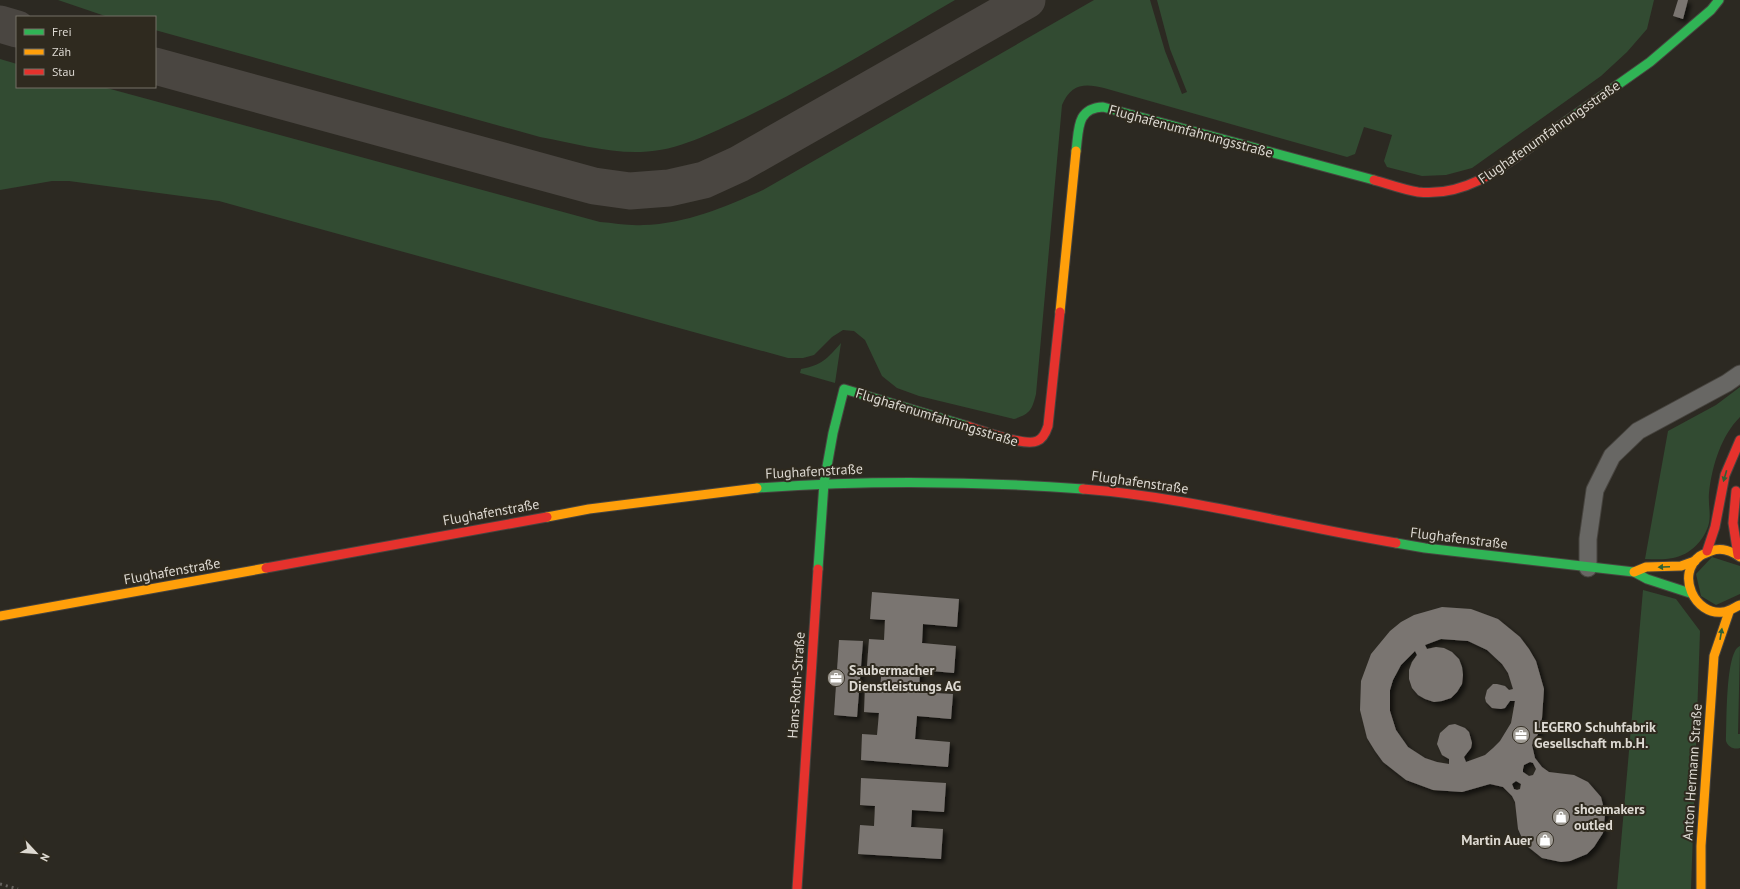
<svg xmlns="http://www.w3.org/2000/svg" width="1740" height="889" font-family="'PT Sans',sans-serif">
  <defs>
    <filter id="shadow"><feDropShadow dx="3.5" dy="3.5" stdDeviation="2" flood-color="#0009"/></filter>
  </defs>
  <rect width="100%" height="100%" fill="#2c2922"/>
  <!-- green -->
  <g fill="#324b32">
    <path d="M 58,0 L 955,0 C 885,41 816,83 744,118 C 711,133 678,151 641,152 C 607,153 573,143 540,137 L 155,30 L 155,17 L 108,17 Z"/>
    <path d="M 1094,0 L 1150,0 L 1165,51 L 1182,94 L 1187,92 L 1170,49 L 1157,0 L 1654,0 L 1647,29 L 1627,52 L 1601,76 L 1472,168 L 1446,175 L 1422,176 L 1387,167 L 1384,161 L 1392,135 L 1364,127 L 1355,154 L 1347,157 L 1104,88 C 1084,83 1071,84 1062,105 L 1036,394 C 1032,410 1030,414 1014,419 L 919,396 L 897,388 L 882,376 L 865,340 L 854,331 L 843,330 L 832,337 L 814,355 L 803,358 L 788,358 L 219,201 L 69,181 L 52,181 L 0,190 L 0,59 L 17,64 L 17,87 L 103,87 L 600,222 C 614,223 629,226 643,225 C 686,224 725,207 763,190 Z"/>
    <path d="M 841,343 L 835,383 L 800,373 L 801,369 C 822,365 827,359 841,343 Z"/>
    <path d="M 1740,387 L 1740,417 C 1721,436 1712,466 1709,493 C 1708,503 1711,514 1709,523 C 1705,540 1690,555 1673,558 C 1664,560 1654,559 1645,559 L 1668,431 L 1716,405 Z"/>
    <path d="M 1712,557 L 1740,566 L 1740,594 L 1716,605 L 1701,596 L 1696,574 Z"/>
    <path d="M 1643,590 L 1676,599 L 1700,631 L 1691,889 L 1617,889 Z"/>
    <path d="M 1740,646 L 1738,734 L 1740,734 L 1740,748 C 1734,750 1728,747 1726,741 C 1727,725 1725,651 1740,646 Z"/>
  </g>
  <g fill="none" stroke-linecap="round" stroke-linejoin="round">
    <!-- taxiway -->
    <g stroke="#4a4641" stroke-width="37">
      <path d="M 0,24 L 17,29"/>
      <path d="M 155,66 L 594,186 L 630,191 L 669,188 L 704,180 L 739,164 L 1027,0"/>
    </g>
  </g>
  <!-- building -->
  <g fill="#7a7571" fill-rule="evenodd" filter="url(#shadow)">
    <path d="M 1678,0 L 1688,0 L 1683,19 L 1673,16 Z"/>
    <path d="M 872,592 L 959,599 L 957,627 L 923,624 L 922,643 L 956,646 L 954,673 L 920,670 L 919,692 L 953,694 L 951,719 L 917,716 L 915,739 L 950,742 L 948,767 L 861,760 L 862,734 L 877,735 L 879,713 L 864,712 L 865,687 L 880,688 L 882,667 L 867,666 L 869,639 L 884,640 L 885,620 L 870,619 Z"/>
    <path d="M 1442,607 L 1471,609 L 1498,619 L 1520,637 L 1529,649 L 1536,661 L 1544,689 L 1542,718 L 1539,732 L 1532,745 L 1535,758 L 1542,767 L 1549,772 L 1574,775 L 1588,782 L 1601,797 L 1603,805 L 1605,815 L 1603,833 L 1594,847 L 1587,854 L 1570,861 L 1561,862 L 1542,858 L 1527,846 L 1522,838 L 1518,829 L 1515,802 L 1512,796 L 1503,787 L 1490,784 L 1462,792 L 1433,790 L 1406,780 L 1383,762 L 1375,751 L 1367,738 L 1360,710 L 1361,681 L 1371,654 L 1390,631 L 1401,622 L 1414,615 ZM 1441,639 L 1468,641 L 1487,650 L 1502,664 L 1508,673 L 1513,689 L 1509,690 L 1505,686 L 1497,684 L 1493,684 L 1487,690 L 1485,698 L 1486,702 L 1492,708 L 1501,709 L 1505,708 L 1510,701 L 1515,701 L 1511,723 L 1500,741 L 1493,748 L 1485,755 L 1466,762 L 1464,757 L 1471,748 L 1472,743 L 1469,732 L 1465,728 L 1455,724 L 1449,725 L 1440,733 L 1437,744 L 1442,755 L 1449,759 L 1449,764 L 1437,762 L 1425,758 L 1408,747 L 1396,730 L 1390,711 L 1390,690 L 1393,680 L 1401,665 L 1415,651 L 1417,655 L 1412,662 L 1409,670 L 1409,679 L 1412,688 L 1418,695 L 1425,699 L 1434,702 L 1442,701 L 1451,698 L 1457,692 L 1462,684 L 1463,675 L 1462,667 L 1459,659 L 1452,652 L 1444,648 L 1436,647 L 1427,649 L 1425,645 ZM 1530,762 L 1533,763 L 1536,769 L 1533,775 L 1529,776 L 1523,772 L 1523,769 L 1524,765 ZM 1516,781 L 1521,784 L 1520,789 L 1517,790 L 1514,789 L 1512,784 Z"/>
    <path d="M 839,640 L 863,641 L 857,717 L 834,715 Z"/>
    <path d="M 861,778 L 946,783 L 944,812 L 912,810 L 911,827 L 943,829 L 941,859 L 858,854 L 860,825 L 874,826 L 875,806 L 860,805 Z"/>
  </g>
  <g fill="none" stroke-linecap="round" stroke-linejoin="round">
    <defs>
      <path id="street" d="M 1588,568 L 1588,539 L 1595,490 L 1612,456 L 1638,431 L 1727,383 L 1740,374"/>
      <g id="fast">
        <path d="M 1551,132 L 1650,62 L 1711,10 L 1719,0"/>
        <path d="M 1076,151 C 1079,130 1076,108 1103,107 L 1374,180"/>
        <path d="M 757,488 C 866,480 974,481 1083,489"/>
        <path d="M 1396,543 L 1425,548 L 1634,572 L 1647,579 L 1690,593"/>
        <path d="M 818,569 L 824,483 L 833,433 L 844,389 L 967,426"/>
      </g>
      <g id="slow">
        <path d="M 1060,312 L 1076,151"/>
        <path d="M 547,517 L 589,509 L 757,488"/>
        <path d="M 1740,557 C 1732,551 1721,547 1711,551 C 1707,553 1703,554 1700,556 C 1675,574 1695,616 1723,612 C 1728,612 1735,607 1740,605"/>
        <path d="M 1634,572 L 1646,567 L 1681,566 L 1695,561"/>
        <path d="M 0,616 L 266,568"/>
        <path d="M 1701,889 L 1701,846 L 1714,656 L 1729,612"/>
      </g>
      <g id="jam">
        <path d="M 1374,180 C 1388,184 1404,190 1418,192 C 1471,198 1511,160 1551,132"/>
        <path d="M 967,426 C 981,430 1025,447 1037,441 C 1043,439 1046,432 1048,426 L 1060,312"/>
        <path d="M 1083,489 C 1188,497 1292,526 1396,543"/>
        <path d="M 1736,491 L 1733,523 L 1738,555"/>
        <path d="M 1707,551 L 1715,527 L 1725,475 L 1740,440"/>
        <path d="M 266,568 L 547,517"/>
        <path d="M 797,889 L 818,569"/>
      </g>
    </defs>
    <!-- street casing -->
    <use href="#street" stroke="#47443f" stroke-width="19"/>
    <!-- fast casing -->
    <use href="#fast" stroke="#47443f" stroke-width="11"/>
    <!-- slow casing -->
    <use href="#slow" stroke="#47443f" stroke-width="11"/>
    <!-- jam casing -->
    <use href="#jam" stroke="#47443f" stroke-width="11"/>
    <!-- street -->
    <use href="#street" stroke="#686764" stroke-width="17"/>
    <!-- fast -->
    <use href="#fast" stroke="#30b455" stroke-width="9"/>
    <!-- slow -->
    <use href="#slow" stroke="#ff9f0a" stroke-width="9"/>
    <!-- jam -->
    <use href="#jam" stroke="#e5322d" stroke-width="9"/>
    <!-- rail -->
    <path stroke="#676460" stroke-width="3" stroke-dasharray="2 4" stroke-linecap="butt" d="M 0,884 L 18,889"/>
  </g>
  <!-- one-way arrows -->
  <defs><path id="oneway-solid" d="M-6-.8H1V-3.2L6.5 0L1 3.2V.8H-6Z"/></defs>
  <g fill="#2f6135">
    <use href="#oneway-solid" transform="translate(1725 476) rotate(106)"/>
    <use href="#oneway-solid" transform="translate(1664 567) rotate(177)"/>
    <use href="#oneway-solid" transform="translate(1721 634) rotate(-80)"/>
  </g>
  <!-- icons -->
  <defs>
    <symbol id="office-disc" viewBox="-11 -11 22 22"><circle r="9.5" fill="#9f9b94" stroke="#2f2a1f"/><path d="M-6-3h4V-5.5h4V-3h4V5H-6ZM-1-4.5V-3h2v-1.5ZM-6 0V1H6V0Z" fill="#fff"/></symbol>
    <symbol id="shop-disc" viewBox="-11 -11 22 22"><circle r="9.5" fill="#9f9b94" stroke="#2f2a1f"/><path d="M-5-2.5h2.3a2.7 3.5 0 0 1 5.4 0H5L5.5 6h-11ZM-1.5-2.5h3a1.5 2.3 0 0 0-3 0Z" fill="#fff"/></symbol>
  </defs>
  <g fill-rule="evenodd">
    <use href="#office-disc" x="826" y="668" width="20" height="20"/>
    <use href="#office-disc" x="1511" y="725" width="20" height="20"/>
    <use href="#shop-disc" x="1551" y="807" width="20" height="20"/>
    <use href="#shop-disc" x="1535" y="830" width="20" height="20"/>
  </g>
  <g text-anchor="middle" stroke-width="4" stroke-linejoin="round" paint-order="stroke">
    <!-- street labels -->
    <g font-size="14" fill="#ddd9d2" stroke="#2f2a1f">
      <text transform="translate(1191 131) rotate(15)" y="5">Flughafenumfahrungsstraße</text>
      <text transform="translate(1549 132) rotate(-35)" y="5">Flughafenumfahrungsstraße</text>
      <text transform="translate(937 417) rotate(17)" y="5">Flughafenumfahrungsstraße</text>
      <text transform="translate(814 471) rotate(-3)" y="5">Flughafenstraße</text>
      <text transform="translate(1140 482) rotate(8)" y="5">Flughafenstraße</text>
      <text transform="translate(491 512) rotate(-10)" y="5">Flughafenstraße</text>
      <text transform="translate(1459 538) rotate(7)" y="5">Flughafenstraße</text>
      <text transform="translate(172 571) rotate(-10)" y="5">Flughafenstraße</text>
      <text transform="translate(796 685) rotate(-86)" y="5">Hans-Roth-Straße</text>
      <text transform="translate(1692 772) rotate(-86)" y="5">Anton Hermann Straße</text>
    </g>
    <!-- poi labels -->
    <g font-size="14" font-weight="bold" fill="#ddd9d2" stroke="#2f2a1f" text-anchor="start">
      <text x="849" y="675">Saubermacher<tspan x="849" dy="16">Dienstleistungs AG</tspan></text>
      <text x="1534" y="732">LEGERO Schuhfabrik<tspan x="1534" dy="16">Gesellschaft m.b.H.</tspan></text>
      <text x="1574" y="814">shoemakers<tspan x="1574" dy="16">outled</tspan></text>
      <text x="1532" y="845" text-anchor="end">Martin Auer</text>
    </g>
  </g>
  <!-- legend -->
  <rect x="16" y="16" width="140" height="72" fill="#2f2a1f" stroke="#757067"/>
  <rect x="24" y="29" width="20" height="6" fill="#30b455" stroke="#757067"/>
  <text x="52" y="36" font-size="12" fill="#ddd9d2">Frei</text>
  <rect x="24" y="49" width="20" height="6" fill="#ff9f0a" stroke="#757067"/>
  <text x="52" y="56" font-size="12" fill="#ddd9d2">Zäh</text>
  <rect x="24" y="69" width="20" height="6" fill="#e5322d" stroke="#757067"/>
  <text x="52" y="76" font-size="12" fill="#ddd9d2">Stau</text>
  <!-- north arrow -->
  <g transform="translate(36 853) rotate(116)" stroke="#2f2a1f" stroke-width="3" paint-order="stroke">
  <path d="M0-3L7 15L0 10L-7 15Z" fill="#ddd9d2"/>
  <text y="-6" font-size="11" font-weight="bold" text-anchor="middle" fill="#ddd9d2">N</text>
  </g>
</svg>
